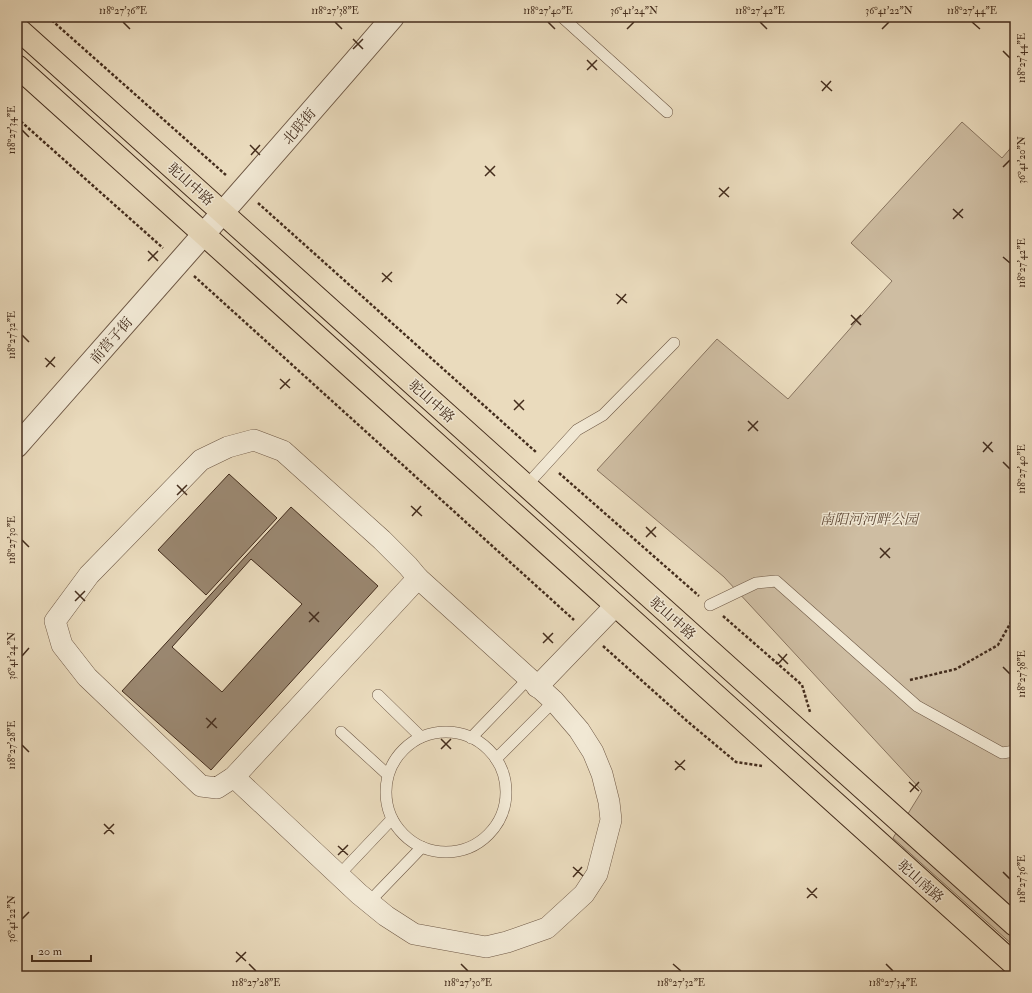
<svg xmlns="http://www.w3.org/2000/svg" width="1032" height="993" font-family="'IM FELL Double Pica','Noto Serif SC',serif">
  <rect width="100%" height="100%" fill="#eadbbd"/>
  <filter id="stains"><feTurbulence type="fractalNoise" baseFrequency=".005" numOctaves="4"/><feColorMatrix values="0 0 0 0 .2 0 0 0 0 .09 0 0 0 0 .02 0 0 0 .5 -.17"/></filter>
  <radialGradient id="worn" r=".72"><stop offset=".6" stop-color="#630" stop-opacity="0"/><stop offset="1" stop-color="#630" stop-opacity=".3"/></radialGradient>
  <!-- green -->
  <path fill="#cebda2" stroke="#897560" d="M 962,122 L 1002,158 L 1015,143 L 1015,947 L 893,838 L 922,791 L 724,577 L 597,470 L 717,339 L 788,399 L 892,281 L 851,243 Z"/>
  <!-- building -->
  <g fill="#9a8770" stroke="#442d1d" fill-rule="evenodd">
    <path d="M 229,474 L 277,518 L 206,595 L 158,550 Z"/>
    <path d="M 291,507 L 378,586 L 211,770 L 122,691 ZM 251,559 L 302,604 L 222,692 L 172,647 Z"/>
  </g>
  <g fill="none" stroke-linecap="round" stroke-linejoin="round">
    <defs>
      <g id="service">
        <path d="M 562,17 L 667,112"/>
        <path d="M 526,486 L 577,430 L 603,415 L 674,343"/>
        <path d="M 710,605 L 756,583 L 776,581 L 917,706 L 1002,753 L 1015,751"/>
        <path d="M 378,695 L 421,737"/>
        <path d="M 341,732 L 388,775"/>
        <circle cx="446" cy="792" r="60"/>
        <path d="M 471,738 L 528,679"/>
        <path d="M 496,759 L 554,701"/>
        <path d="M 339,875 L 392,819"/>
        <path d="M 369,902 L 422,847"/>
      </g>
      <g id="minor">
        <path d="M 254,440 L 283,451 L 382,540 L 408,566 L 418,578 L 234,777 L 217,788 L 201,786 L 87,677 L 62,645 L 55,621 L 89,575 L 201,460 L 228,447 Z"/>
        <path d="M 537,687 L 616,605"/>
        <path d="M 234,777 L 359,894 L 386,916 L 414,934 L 486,947 L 507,942 L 547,928 L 584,894 L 597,874 L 611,820 L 609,802 L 602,774 L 593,752 L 579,730 L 554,701 L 418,578"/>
      </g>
      <path id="tertiary" d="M 17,446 C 143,303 269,161 393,17"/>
      <g id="primary">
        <path d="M 17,28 L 1015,925"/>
        <path d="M 17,66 L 1015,965"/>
      </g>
    </defs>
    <!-- service casing -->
    <use href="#service" stroke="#6e5845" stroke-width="12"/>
    <!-- minor casing -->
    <use href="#minor" stroke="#6e5845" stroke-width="22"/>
    <!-- tertiary casing -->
    <use href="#tertiary" stroke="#6e5845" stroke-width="24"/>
    <!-- primary casing -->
    <use href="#primary" stroke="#442d1d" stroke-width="24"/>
    <!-- path -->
    <g stroke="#442d1d" stroke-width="2.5" stroke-dasharray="3 2" stroke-linecap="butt">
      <path d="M 48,17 L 227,176"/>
      <path d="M 17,118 L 163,248"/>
      <path d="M 258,203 L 537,453"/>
      <path d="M 194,276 L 574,620"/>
      <path d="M 559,473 L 699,596"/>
      <path d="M 723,616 L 802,685 L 810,712"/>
      <path d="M 603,646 L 687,721 L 736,762 L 762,766"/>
      <path d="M 910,680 L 956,669 L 998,645 L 1015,615"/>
    </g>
    <!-- service -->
    <use href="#service" stroke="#f1e8d4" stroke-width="11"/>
    <!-- minor -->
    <use href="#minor" stroke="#f1e8d4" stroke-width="21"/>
    <!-- tertiary -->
    <use href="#tertiary" stroke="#f1e8d4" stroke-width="22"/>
    <!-- primary -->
    <use href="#primary" stroke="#eadbbd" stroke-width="22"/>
  </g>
  <!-- ticks -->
  <path fill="none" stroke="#442d1d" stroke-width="1.5" d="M 123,22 L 130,29M 335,22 L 342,29M 548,22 L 555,29M 760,22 L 767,29M 972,22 L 980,29M 627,29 L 634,22M 882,29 L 889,22M 353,39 L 363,49M 353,49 L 363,39M 1003,51 L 1010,58M 587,60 L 597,70M 587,70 L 597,60M 821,81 L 832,91M 822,91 L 831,81M 22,130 L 29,137M 250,145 L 260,155M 251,155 L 260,145M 485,166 L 495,176M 1003,167 L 1010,160M 485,176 L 495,166M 719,188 L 729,197M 719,197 L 729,187M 953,209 L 963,218M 953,219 L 963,209M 148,251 L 158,261M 1003,257 L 1010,263M 148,261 L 158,251M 382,273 L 392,282M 382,282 L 392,272M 616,294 L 627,303M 617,304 L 626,294M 851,315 L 861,325M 851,325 L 861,315M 22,335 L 29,342M 45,358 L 55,367M 46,367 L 55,357M 280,379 L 290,388M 280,389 L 290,379M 514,400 L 524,410M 514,410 L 524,400M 748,421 L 758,431M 748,431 L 758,421M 983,442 L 993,452M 983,452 L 992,442M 1003,462 L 1010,469M 177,485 L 187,495M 177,495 L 187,485M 411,506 L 422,516M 412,516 L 421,506M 646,527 L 656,537M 646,537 L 656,527M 22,540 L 29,547M 880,548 L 890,558M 880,558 L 890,548M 75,591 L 85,601M 75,601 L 85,591M 309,612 L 319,622M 309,622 L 319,612M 543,633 L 553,643M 543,643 L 553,633M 778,654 L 788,664M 22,656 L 29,648M 778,664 L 787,654M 1003,667 L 1010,674M 206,718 L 217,728M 207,728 L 216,718M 441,739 L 451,749M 22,745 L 29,752M 441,749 L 451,739M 675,761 L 685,770M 675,770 L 685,760M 909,782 L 919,791M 910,792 L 919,782M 104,824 L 114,834M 104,834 L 114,824M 338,846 L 348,855M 338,855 L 348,845M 573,867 L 583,876M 1003,872 L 1010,879M 573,877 L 582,867M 807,888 L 817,898M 807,898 L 817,888M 22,919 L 29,912M 236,952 L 246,961M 236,962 L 246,952M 249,964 L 256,971M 461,964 L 468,971M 673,964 L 681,971M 886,964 L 893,971"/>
  <g text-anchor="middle" stroke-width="3" stroke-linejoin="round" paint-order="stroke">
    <!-- street labels -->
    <g font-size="14" fill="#442d1d" stroke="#f1e8d4">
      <text transform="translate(299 126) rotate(-49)" y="5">北联街</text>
      <text transform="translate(191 184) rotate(42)" y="5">驼山中路</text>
      <text transform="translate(111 340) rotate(-49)" y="5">前营子街</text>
      <text transform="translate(432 401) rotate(42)" y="5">驼山中路</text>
      <text transform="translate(673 618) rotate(42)" y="5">驼山中路</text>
      <text transform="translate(921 881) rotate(42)" y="5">驼山南路</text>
    </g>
    <!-- park labels -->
    <g font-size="14" font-style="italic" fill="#604a38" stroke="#f1e8d4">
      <text x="869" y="524">南阳河河畔公园</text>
    </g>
  </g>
  <!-- margin -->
  <rect width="1032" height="993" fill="none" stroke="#eadbbd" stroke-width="44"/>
  <!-- scale -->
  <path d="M32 955v6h59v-6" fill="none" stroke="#442d1d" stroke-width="2"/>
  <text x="38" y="955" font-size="12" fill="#442d1d" stroke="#f1e8d4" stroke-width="3" paint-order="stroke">20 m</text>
  <rect x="22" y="22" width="988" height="949" fill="none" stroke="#442d1d" stroke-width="1.5"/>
  <g font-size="10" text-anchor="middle" fill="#442d1d">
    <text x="123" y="14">118°27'36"E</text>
    <text x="335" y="14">118°27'38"E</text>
    <text x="548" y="14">118°27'40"E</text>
    <text x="634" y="14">36°41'24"N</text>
    <text x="760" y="14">118°27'42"E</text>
    <text x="889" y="14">36°41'22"N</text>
    <text x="972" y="14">118°27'44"E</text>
    <text transform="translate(1021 58) rotate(-90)" y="4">118°27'44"E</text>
    <text transform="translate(11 130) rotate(-90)" y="4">118°27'34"E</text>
    <text transform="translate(1021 160) rotate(-90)" y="4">36°41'20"N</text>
    <text transform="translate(1021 263) rotate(-90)" y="4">118°27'42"E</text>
    <text transform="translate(11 335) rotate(-90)" y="4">118°27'32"E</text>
    <text transform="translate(1021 469) rotate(-90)" y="4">118°27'40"E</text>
    <text transform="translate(11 540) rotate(-90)" y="4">118°27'30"E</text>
    <text transform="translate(11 656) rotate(-90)" y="4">36°41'24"N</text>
    <text transform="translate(1021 674) rotate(-90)" y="4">118°27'38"E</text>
    <text transform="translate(11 745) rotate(-90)" y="4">118°27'28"E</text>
    <text transform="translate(1021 879) rotate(-90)" y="4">118°27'36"E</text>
    <text transform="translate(11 919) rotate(-90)" y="4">36°41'22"N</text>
    <text x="256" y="986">118°27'28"E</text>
    <text x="468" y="986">118°27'30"E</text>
    <text x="681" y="986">118°27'32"E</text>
    <text x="893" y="986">118°27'34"E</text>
  </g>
  <rect width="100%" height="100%" filter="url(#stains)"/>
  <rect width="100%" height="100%" fill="url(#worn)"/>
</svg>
